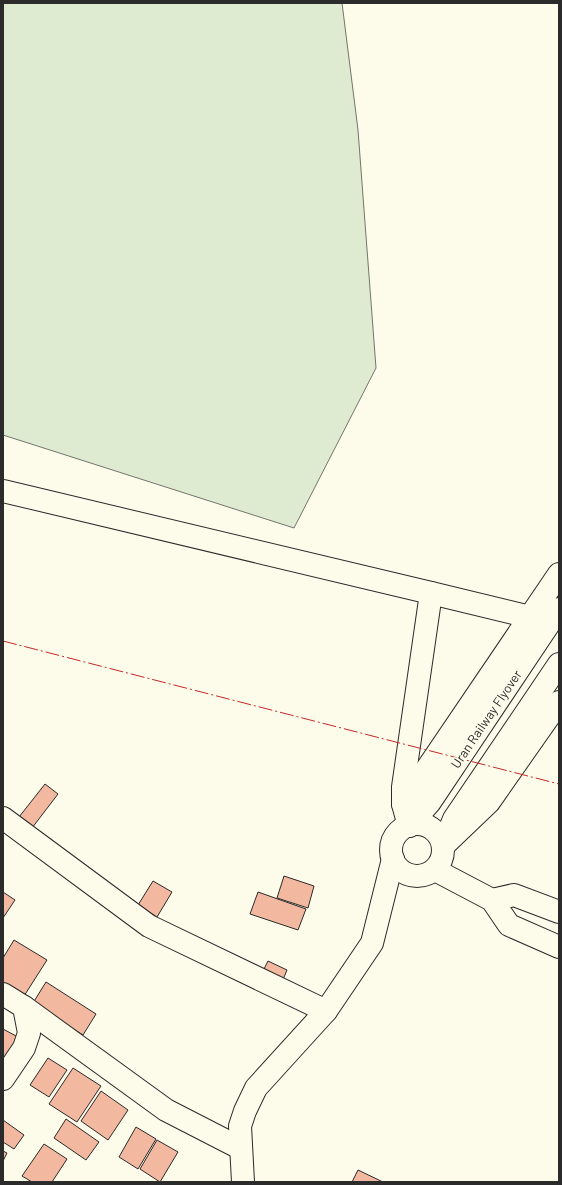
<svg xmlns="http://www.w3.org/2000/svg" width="562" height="1185" font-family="Barlow,sans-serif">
  <rect width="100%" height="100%" fill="#fdfbea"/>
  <!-- green -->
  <path fill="#deebd1" stroke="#74746e" d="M 3,3 L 342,3 L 358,130 L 376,368 L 294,528 L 3,435 Z"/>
  <!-- building -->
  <g fill="#f2b8a0" stroke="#2b2b2b">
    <path d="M 45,784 L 58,794 L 32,828 L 19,817 Z"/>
    <path d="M 284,876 L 314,886 L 308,908 L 277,898 Z"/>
    <path d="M 153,881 L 172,892 L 157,917 L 138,905 Z"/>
    <path d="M 3,892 L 15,900 L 3,918 Z"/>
    <path d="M 258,892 L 306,909 L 298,930 L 250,914 Z"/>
    <path d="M 14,940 L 47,960 L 24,996 L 3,983 L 3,958 Z"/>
    <path d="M 268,961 L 287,970 L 282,982 L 262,973 Z"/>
    <path d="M 46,982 L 96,1014 L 83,1035 L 33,1003 Z"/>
    <path d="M 3,1029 L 18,1037 L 3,1062 Z"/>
    <path d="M 48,1058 L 67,1070 L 49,1097 L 30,1085 Z"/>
    <path d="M 73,1068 L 101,1086 L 77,1122 L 49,1104 Z"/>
    <path d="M 101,1091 L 128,1110 L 108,1140 L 81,1121 Z"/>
    <path d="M 66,1119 L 99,1142 L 86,1160 L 54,1138 Z"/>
    <path d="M 3,1120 L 24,1135 L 14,1149 L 3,1142 Z"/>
    <path d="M 136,1127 L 156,1139 L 138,1169 L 119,1157 Z"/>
    <path d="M 157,1140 L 178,1152 L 160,1182 L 140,1169 Z"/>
    <path d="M 44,1144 L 67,1159 L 52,1182 L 32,1182 L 22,1176 Z"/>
    <path d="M 3,1151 L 7,1153 L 3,1161 Z"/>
    <path d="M 358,1170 L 383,1182 L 352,1182 Z"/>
  </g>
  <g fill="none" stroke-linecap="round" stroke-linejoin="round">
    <defs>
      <g id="minor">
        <path d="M 431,593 L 530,617"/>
        <path d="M 403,804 L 559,574"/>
        <path d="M 3,818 L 149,926 L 326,1011 L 256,1088 L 245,1111 L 240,1126 L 243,1182"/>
        <path d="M 443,846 L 489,802 L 559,702"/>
        <path d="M 435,870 L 492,900 L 509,925 L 559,947"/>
        <path d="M 492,900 L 514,895 L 559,912"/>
        <path d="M 3,994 L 24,1007 L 29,1033 L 24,1048 L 3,1079"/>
        <path d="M 24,1007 L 166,1110 L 240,1148"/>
        <path d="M 326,1011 L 372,943 L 393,859"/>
      </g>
      <g id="major">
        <path d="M 3,491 L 431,593 L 403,787 L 403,804 L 409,826"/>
        <circle cx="417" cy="850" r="26"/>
        <path d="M 409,826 L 430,802 L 559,609"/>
        <path d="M 443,846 L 454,819 L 559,664"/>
      </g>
    </defs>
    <!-- minor casing -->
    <use href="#minor" stroke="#2b2b2b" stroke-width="24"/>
    <!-- major casing -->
    <use href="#major" stroke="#2b2b2b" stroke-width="24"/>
    <!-- minor -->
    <use href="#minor" stroke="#fdfbea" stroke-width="22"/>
    <!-- major -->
    <use href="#major" stroke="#fdfbea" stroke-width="22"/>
    <!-- power -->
    <path stroke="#c62828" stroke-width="1" stroke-dasharray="14 3 2 3" stroke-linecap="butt" d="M 3,641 L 559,784"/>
  </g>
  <g text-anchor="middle" stroke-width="3" stroke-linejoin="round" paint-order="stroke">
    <!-- street labels -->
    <g font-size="13" fill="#2b2b2b" stroke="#fdfbea">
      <text transform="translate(486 719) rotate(-56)" y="5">Uran Railway Flyover</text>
    </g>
  </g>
  <!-- border -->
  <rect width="562" height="1185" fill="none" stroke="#2b2b2b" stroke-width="8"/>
</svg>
